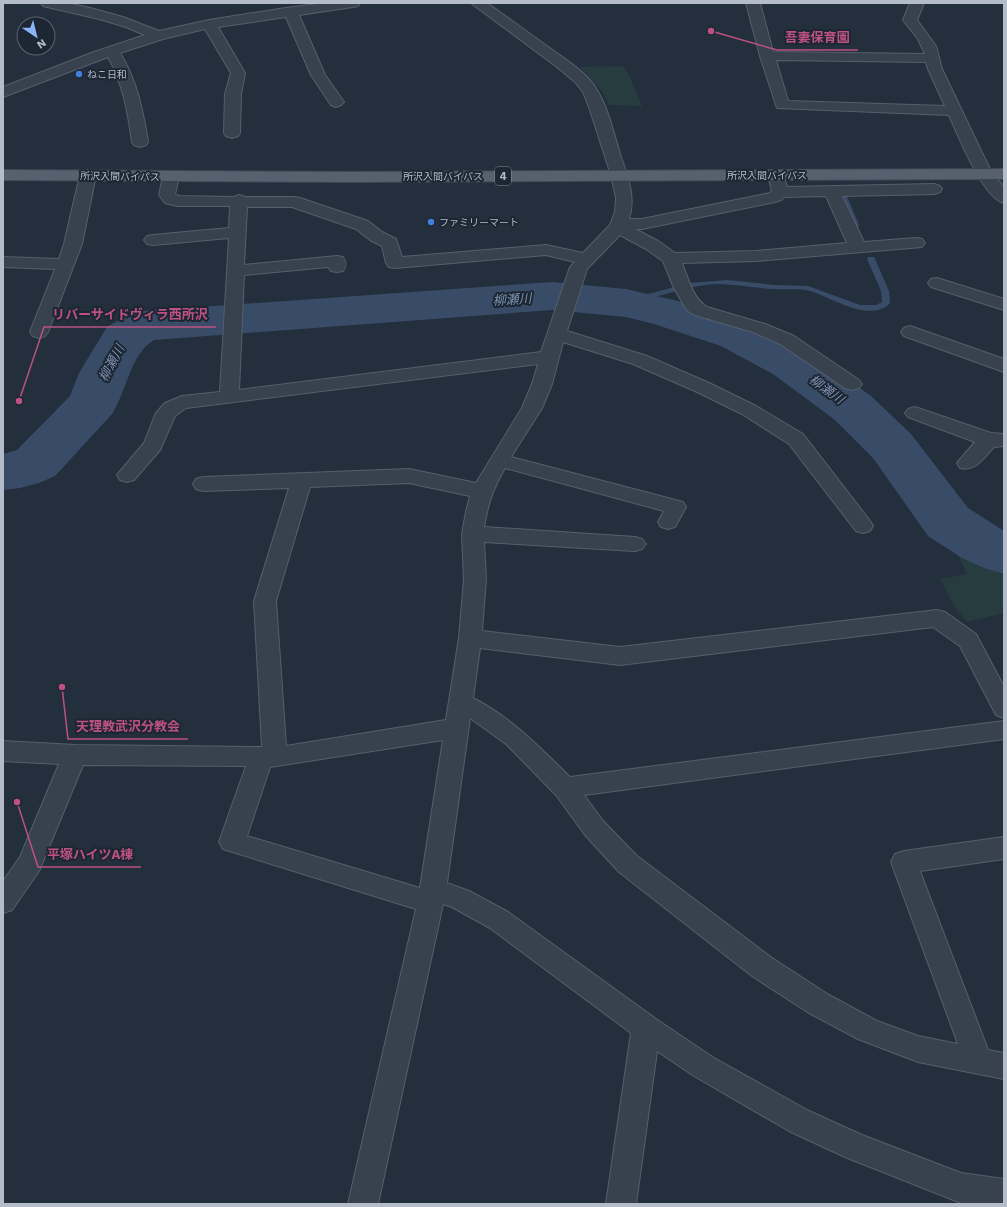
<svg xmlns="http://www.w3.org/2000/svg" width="1007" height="1207" font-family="'Work Sans','Noto Sans JP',sans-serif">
  <rect width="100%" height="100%" fill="#242f3e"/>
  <!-- green -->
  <g fill="#263c3f">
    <path d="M 623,66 L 629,75 L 642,106 L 609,105 L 601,90 L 580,67 Z"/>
    <path d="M 957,553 L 1004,575 L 1004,613 L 967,622 L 952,603 L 941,579 L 967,574 Z"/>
  </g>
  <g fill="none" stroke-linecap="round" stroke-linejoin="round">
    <!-- stream -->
    <g fill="#394c67" fill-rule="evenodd">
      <path d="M 840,194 L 846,194 L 847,196 L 859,225 L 858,227 L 855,227 L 851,225 L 839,196 Z"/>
      <path d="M 868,257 L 874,257 L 875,259 L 889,291 L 890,303 C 870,324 831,297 810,291 C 798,288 785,290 773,289 C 754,288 735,284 715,284 C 685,286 655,298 626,305 L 622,303 L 623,301 L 689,283 L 727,280 L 775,285 L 808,286 L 860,305 L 876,305 L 882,302 L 881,291 L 867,259 Z"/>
    </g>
    <!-- river -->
    <path fill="#394c67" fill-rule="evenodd" d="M 552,282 L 626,289 L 686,303 L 755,324 L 809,352 L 871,396 L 911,434 L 968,508 L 1004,531 L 1004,574 L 984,568 L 962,558 L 928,536 L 873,458 L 835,420 L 773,374 L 721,346 L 654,324 L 626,317 L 552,310 L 154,340 C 130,354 127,391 112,414 L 55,476 L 39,483 L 20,488 L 3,490 L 3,454 L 17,450 L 70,396 L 79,373 L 107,327 L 126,316 L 143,311 Z"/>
    <defs>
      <g id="minor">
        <path d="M 41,3 L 67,3 L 90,8 L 123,17 L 159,31 L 209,20 L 279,9 L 324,3 L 360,3 L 358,6 L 353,7 L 299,15 L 325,75 L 344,102 L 341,105 L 336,107 L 331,105 L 311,75 L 286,17 L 218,27 L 245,73 L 241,94 L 240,133 L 238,136 L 232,138 L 226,136 L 224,133 L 225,94 L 231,73 L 205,29 L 163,39 L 120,53 C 137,80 143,111 148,142 L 146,145 L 140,147 L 134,145 L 132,142 C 128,113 123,83 108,57 L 3,97 L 3,87 L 94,52 L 145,35 L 126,27 L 99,19 L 43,6 Z"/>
        <path d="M 471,3 L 487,3 C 507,17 527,32 547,46 C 564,59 586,71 597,90 C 609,110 614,135 621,157 C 628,177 636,198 629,219 L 642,219 L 770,193 L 772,191 L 768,175 L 770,172 L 776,170 L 782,172 L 787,187 L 934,184 L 940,186 L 942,189 L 940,192 L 934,194 L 842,196 L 864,242 L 916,238 L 922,239 L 925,243 L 922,247 L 756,261 L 682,263 C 688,278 693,299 707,307 L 765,324 L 794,336 L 859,380 L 862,384 L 859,388 L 852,390 L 845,388 L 780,344 L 753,332 L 695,315 L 688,311 L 685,307 L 674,288 L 663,261 L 646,249 L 620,235 L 587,269 L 567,331 L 647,356 L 709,383 L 756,406 L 803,434 L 870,521 L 873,526 L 870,531 L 863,533 L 856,531 L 789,444 L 742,414 L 695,391 L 633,364 L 563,342 L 552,384 L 542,408 L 511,457 L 683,502 L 686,507 L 675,527 L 668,529 L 661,527 L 658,522 L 664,511 L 505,468 C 493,489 488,503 484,527 L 635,537 L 642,539 L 646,544 L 642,549 L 635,551 L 484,542 L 486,579 L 482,631 L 620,647 L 937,610 L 945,612 L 976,634 L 1004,687 L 1004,718 L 996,715 L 960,646 L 933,627 L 620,665 L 480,648 L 473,698 C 512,718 539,747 570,777 L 1004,721 L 1004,739 L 584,795 L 603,821 L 637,856 L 772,958 L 829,995 L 877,1021 L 918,1036 L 958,1044 L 891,862 L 895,854 L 904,851 L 1004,837 L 1004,859 L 920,871 L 988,1050 L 1004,1053 L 1004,1079 L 918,1062 L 858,1039 L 809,1013 L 752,976 L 619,872 L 585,835 L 556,795 L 506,744 L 470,718 L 447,883 L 469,891 L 508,912 L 656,1019 L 714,1058 L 809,1111 L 862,1135 L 961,1173 L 1004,1179 L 1004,1204 L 961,1203 L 845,1157 L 789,1131 L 694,1076 L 657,1051 L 636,1204 L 606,1204 L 631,1033 L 490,928 L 452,907 L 443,904 L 378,1204 L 348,1204 L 416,909 L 223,849 L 219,842 L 246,766 L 83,765 L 39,871 L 12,910 L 3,913 L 3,881 L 20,857 L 59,764 L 3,761 L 3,741 L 75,745 L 262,747 L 254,601 L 289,488 L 203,491 L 196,489 L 193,484 L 196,479 L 203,477 L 409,469 L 476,483 L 522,408 L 532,384 L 538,364 L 186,408 L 175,416 L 160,450 L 134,480 L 127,482 L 120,480 L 117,475 L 144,443 L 156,413 L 165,403 L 182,396 L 220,392 L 229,238 L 153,245 L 147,244 L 144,240 L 147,236 L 153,235 L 229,228 L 230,206 L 177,206 L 165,203 L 159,195 L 163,177 L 165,174 L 171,172 L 177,174 L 179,177 L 175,194 L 179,196 L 233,197 L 239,195 L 245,197 L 294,197 L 300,198 L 368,221 L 382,232 L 396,239 L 402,257 L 546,245 L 583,253 L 610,225 L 615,212 L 616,198 L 611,175 L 590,110 L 583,92 L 575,82 L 557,67 ZM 826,196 L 847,243 L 756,251 L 675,253 L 658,241 L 635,229 L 642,229 L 775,202 L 781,200 L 784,197 ZM 247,207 L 292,207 L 356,229 L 370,240 L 382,246 L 386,263 L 389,267 L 395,268 L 546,255 L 575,262 L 570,267 L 541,352 L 239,390 L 244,275 L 328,267 L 331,271 L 337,272 L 343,271 C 347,266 346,262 343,257 L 337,256 L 244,265 ZM 409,483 L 470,496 L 466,512 L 462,534 L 464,579 L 459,638 L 446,720 L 286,746 L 276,601 L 310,487 ZM 443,740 L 420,888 L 247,836 L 270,767 Z"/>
        <path d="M 746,3 L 760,3 L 773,52 L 925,54 L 918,39 L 903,20 L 910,3 L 924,3 L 917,20 L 936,46 L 942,69 L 985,159 L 992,173 L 1004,187 L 1004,203 C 983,198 958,135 949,115 L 777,108 L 760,56 ZM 776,60 L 926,62 L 928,69 L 945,106 L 788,101 Z"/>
        <path d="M 88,170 L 94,172 L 96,175 L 82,244 L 48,332 L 45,336 L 39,338 L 33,336 L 30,332 L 55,269 L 3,267 L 3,257 L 59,259 L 64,244 L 80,175 L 82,172 Z"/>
        <path d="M 937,278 L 1004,299 L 1004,310 L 931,287 L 928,283 L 931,279 Z"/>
        <path d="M 910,326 L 1004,359 L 1004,372 L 904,336 L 901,332 L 904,328 Z"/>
        <path d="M 915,407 L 991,433 L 1004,434 L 1004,446 L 994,447 C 984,457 976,472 960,468 L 957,463 L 975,442 L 908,417 L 905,413 L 908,409 Z"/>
      </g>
      <path id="major" d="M 1004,169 L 1004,179 L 352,182 L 3,180 L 3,170 L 352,172 Z"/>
    </defs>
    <!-- minor casing -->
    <use href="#minor" stroke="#565f6c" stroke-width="2"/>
    <!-- major casing -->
    <use href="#major" stroke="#414a57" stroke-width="2"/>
    <!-- minor -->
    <use href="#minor" fill="#38414e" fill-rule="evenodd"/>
    <!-- major -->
    <use href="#major" fill="#56606e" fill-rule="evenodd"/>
  </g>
  <!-- markers -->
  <g fill="#3f7fe0" stroke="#1d2633" stroke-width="1.5">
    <circle cx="79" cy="74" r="4"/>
    <circle cx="431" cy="222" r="4"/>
  </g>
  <g text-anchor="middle" stroke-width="4" stroke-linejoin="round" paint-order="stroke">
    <!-- far-poi labels -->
    <g font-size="10" fill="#b4bcc9" stroke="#1d2633" text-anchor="start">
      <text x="87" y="78">ねこ日和</text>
      <text x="439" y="226">ファミリーマート</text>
    </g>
    <!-- far-street labels -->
    <g font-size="10" fill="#b4bcc9" stroke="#1d2633">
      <text x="767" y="179">所沢入間バイパス</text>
      <text transform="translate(120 176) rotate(1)" y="4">所沢入間バイパス</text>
      <text x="443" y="180">所沢入間バイパス</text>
    </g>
    <!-- shield labels -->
    <rect fill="#1d2633" stroke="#878f9c" stroke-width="1" x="495" y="167" width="16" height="18" rx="3"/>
    <g font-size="11" font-weight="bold" fill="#b4bcc9">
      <text x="503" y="180">4</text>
    </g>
    <!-- water labels -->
    <g font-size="13" font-style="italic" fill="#7c92b1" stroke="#1d2633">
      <text transform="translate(512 299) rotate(-4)" y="5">柳瀬川</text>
      <text transform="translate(111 363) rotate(-62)" y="5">柳瀬川</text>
      <text transform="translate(827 389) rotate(36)" y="5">柳瀬川</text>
    </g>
  </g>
  <!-- callouts -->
  <path fill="none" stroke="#bd5182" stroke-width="1.5" d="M711 31L777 50H858M19 401L44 327H216M62 687L68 739H188M17 802L38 867H141"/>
  <g fill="#bd5182" stroke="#1d2633" stroke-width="1.5">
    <circle cx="711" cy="31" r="4"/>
    <circle cx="19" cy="401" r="4"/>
    <circle cx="62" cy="687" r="4"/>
    <circle cx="17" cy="802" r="4"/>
  </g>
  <g font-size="13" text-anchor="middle" font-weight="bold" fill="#bd5182" stroke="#1d2633" stroke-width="4" stroke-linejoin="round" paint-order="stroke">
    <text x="817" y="42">吾妻保育園</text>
    <text x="130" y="319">リバーサイドヴィラ西所沢</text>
    <text x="128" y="731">天理教武沢分教会</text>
    <text x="90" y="859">平塚ハイツA棟</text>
  </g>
  <!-- border -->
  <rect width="1007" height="1207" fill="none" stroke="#b4bcc9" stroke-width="8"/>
  <!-- north arrow -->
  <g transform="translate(36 36) rotate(145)"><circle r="19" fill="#1d2633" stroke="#59626f"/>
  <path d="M0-3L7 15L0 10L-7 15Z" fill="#8ab4f8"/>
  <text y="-6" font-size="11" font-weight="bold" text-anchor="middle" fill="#b4bcc9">N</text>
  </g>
</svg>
